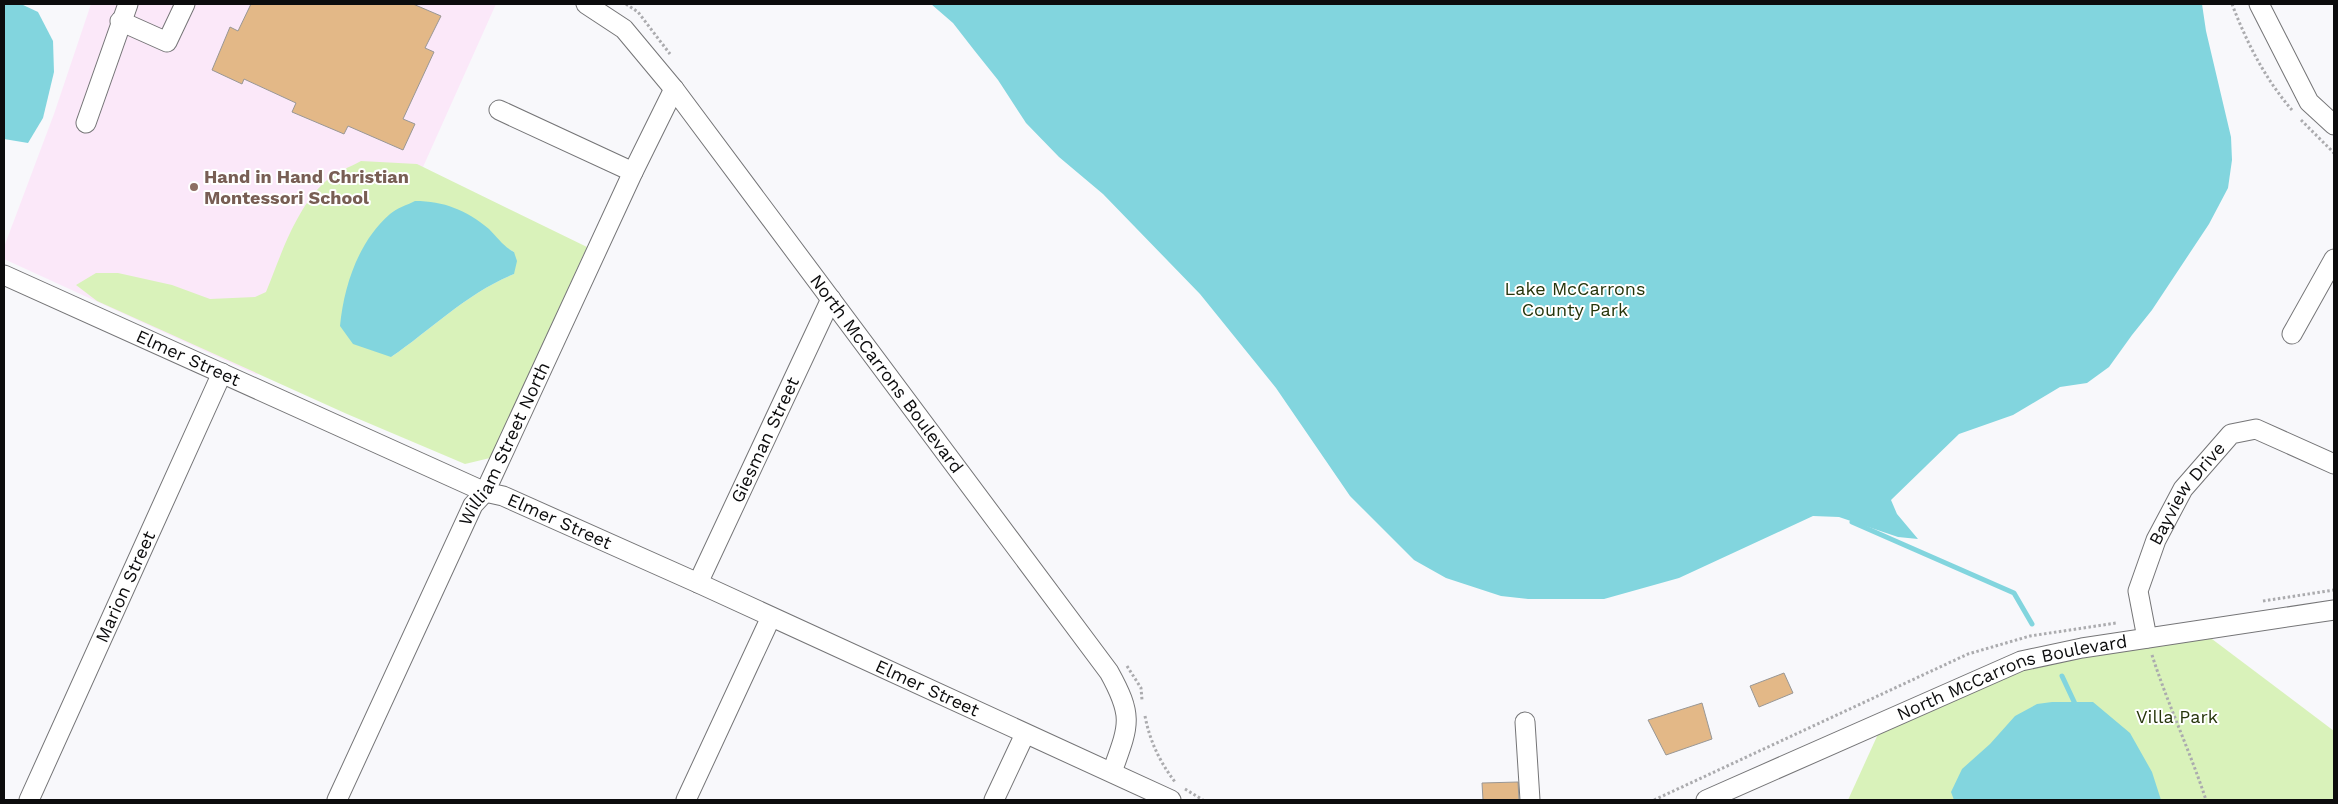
<svg xmlns="http://www.w3.org/2000/svg" width="2338" height="804" font-family="'Work Sans',sans-serif">
  <rect width="100%" height="100%" fill="#f8f8fb"/>
  <!-- education -->
  <path fill="#fbe8f9" d="M 91,4 L 496,4 L 423,167 L 384,172 L 341,203 L 257,375 L 4,259 L 4,247 L 54,114 Z"/>
  <!-- green -->
  <g fill="#d9f2ba" fill-rule="evenodd">
    <path d="M 361,161 L 417,164 L 587,247 L 490,458 L 465,464 L 347,414 L 97,301 L 76,285 L 96,273 L 118,273 L 172,285 L 210,299 L 255,297 L 266,292 C 281,255 296,207 327,180 C 336,172 350,167 361,161 ZM 489,230 L 503,246 L 514,252 L 514,274 C 467,293 432,329 391,357 Z"/>
    <path d="M 2200,630 L 2334,731 L 2334,800 L 1848,800 L 1884,721 L 1985,676 Z"/>
  </g>
  <!-- water -->
  <g fill="#82d5de">
    <path d="M 4,4 L 21,4 L 38,12 L 53,41 L 54,72 L 43,118 L 28,143 L 4,139 Z"/>
    <path d="M 931,4 L 2202,4 L 2206,31 L 2231,137 L 2232,160 L 2228,188 L 2209,224 L 2152,310 L 2132,335 L 2109,367 L 2087,383 L 2060,387 L 2013,415 L 1959,434 L 1891,500 L 1897,514 L 1918,539 L 1898,537 L 1839,517 L 1813,516 L 1679,578 L 1604,599 L 1528,599 L 1501,596 L 1446,578 L 1414,560 L 1350,496 L 1276,388 L 1200,294 L 1103,194 L 1059,157 L 1026,123 L 998,80 L 974,50 L 953,23 Z"/>
    <path d="M 415,201 C 444,201 466,210 489,229 C 498,238 503,246 514,252 L 517,261 L 514,274 C 467,293 432,329 391,357 L 353,344 L 340,326 C 344,286 358,242 390,214 C 397,208 407,205 415,201 Z"/>
    <path d="M 2052,702 L 2093,702 L 2130,733 L 2152,772 L 2161,800 L 1954,800 L 1951,792 L 1962,769 L 1990,744 L 2015,716 L 2037,704 Z"/>
  </g>
  <g fill="none" stroke-linecap="round" stroke-linejoin="round">
    <!-- stream -->
    <g stroke="#82d5de" stroke-width="5">
      <path d="M 1852,522 L 2014,593 L 2032,624"/>
      <path d="M 2062,676 L 2077,708"/>
    </g>
  </g>
  <!-- building -->
  <g fill="#e3b887" stroke="#999795">
    <path d="M 251,4 L 413,4 L 441,16 L 425,48 L 434,52 L 403,119 L 415,124 L 403,150 L 348,126 L 344,134 L 292,112 L 296,103 L 244,79 L 242,84 L 212,70 L 230,27 L 238,31 Z"/>
    <path d="M 1784,673 L 1793,693 L 1759,707 L 1750,686 Z"/>
    <path d="M 1702,703 L 1712,739 L 1666,755 L 1648,720 Z"/>
    <path d="M 1518,782 L 1519,800 L 1483,800 L 1482,783 Z"/>
  </g>
  <g fill="none" stroke-linecap="round" stroke-linejoin="round">
    <defs>
      <g id="minor">
        <path id="s1" d="M 586,4 L 624,29 L 674,89 L 1109,672 C 1134,717 1129,725 1112,772"/>
        <path d="M 2259,4 L 2309,102 L 2334,125"/>
        <path d="M 120,21 L 167,42 L 185,4"/>
        <path d="M 499,110 L 633,172"/>
        <path d="M 86,123 L 128,4"/>
        <path id="s2" d="M 4,275 L 485,492 L 503,496 L 698,583 L 1171,800"/>
        <path d="M 2292,334 L 2334,259"/>
        <path id="s3" d="M 698,583 L 831,299"/>
        <path id="s4" d="M 2147,638 L 2138,591 L 2156,540 L 2183,489 L 2231,434 L 2256,429 L 2334,464"/>
        <path d="M 1525,722 L 1530,800"/>
        <path id="s5" d="M 29,800 L 222,373"/>
        <path id="s6" d="M 337,800 L 473,505 L 485,492 L 633,172 L 674,89"/>
        <path d="M 686,800 L 771,617"/>
        <path d="M 994,800 L 1025,734"/>
        <path id="s7" d="M 1706,800 L 2021,661 L 2082,648 L 2334,610"/>
      </g>
    </defs>
    <!-- minor casing -->
    <use href="#minor" stroke="#757577" stroke-width="21"/>
    <!-- path -->
    <g stroke="#ababae" stroke-width="3" stroke-dasharray="2.5 2.5" stroke-linecap="butt">
      <path d="M 626,4 L 638,12 L 670,54"/>
      <path d="M 2232,4 C 2246,41 2265,79 2292,110"/>
      <path d="M 2301,120 L 2334,153"/>
      <path d="M 2263,601 L 2334,590"/>
      <path d="M 2152,655 C 2168,705 2190,751 2206,800"/>
      <path d="M 1127,666 L 1141,688 L 1142,700"/>
      <path d="M 1145,716 C 1150,742 1160,762 1175,782"/>
      <path d="M 1185,789 L 1203,800"/>
      <path d="M 1654,800 L 1968,654 L 2030,636 L 2116,623"/>
    </g>
    <!-- minor -->
    <use href="#minor" stroke="#fff" stroke-width="19"/>
  </g>
  <!-- markers -->
  <circle fill="#8d6e63" stroke="#fff" stroke-width="2" cx="194" cy="187" r="5"/>
  <g text-anchor="middle" stroke-width="4" stroke-linejoin="round" paint-order="stroke">
    <!-- education labels -->
    <g font-size="18" font-weight="bold" fill="#785e54" stroke="#fff" text-anchor="start">
      <text x="204" y="183">Hand in Hand Christian<tspan x="204" dy="21">Montessori School</tspan></text>
    </g>
    <!-- park labels -->
    <g font-size="18" fill="#26350b" stroke="#fff">
      <text x="1575" y="295">Lake McCarrons<tspan x="1575" dy="21">County Park</tspan></text>
      <text x="2177" y="723">Villa Park</text>
    </g>
    <!-- street labels -->
    <g font-size="18" fill="#0c0c0d" stroke="#fff">
      <text dy="6" stroke="none"><textPath href="#s2" startOffset="202">Elmer Street</textPath></text>
      <text dy="6" stroke="none"><textPath href="#s1" startOffset="479">North McCarrons Boulevard</textPath></text>
      <text dy="6" stroke="none"><textPath href="#s3" startOffset="158">Giesman Street</textPath></text>
      <text dy="6" stroke="none"><textPath href="#s6" startOffset="394">William Street North</textPath></text>
      <text dy="6" stroke="none"><textPath href="#s4" startOffset="158">Bayview Drive</textPath></text>
      <text dy="6" stroke="none"><textPath href="#s2" startOffset="608">Elmer Street</textPath></text>
      <text dy="6" stroke="none"><textPath href="#s5" startOffset="234">Marion Street</textPath></text>
      <text dy="6" stroke="none"><textPath href="#s7" startOffset="331">North McCarrons Boulevard</textPath></text>
      <text dy="6" stroke="none"><textPath href="#s2" startOffset="1012">Elmer Street</textPath></text>
    </g>
  </g>
  <!-- border -->
  <rect width="2338" height="804" fill="none" stroke="#0c0c0d" stroke-width="10"/>
</svg>
